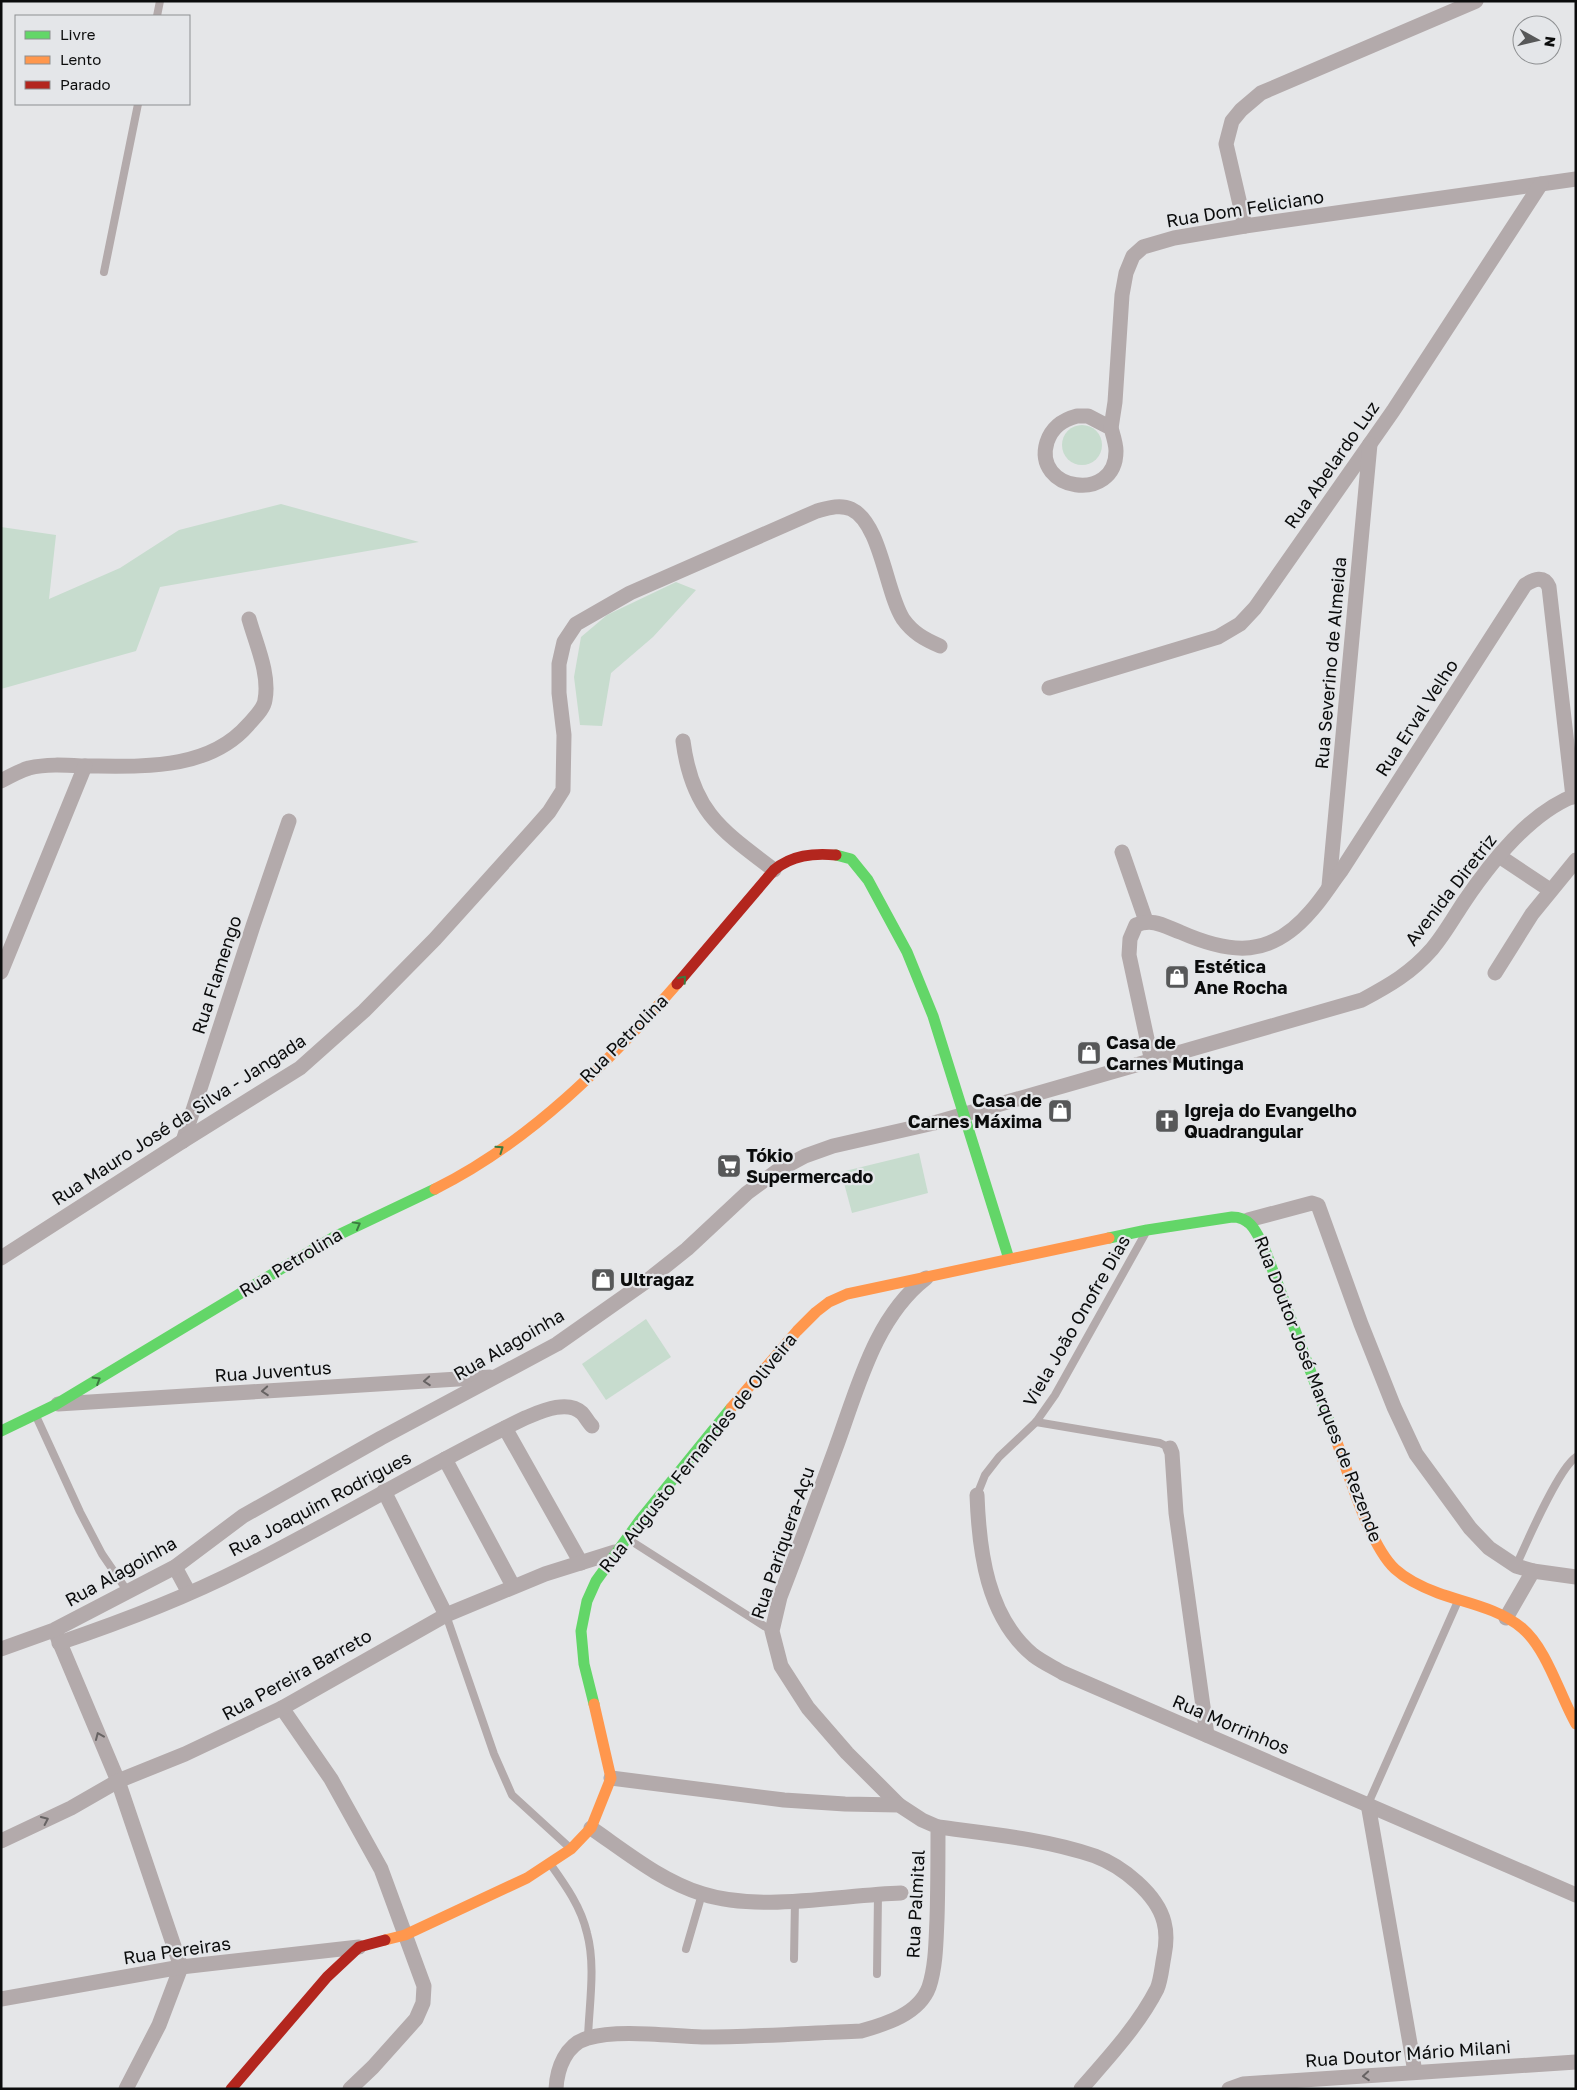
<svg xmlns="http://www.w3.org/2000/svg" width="1577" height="2090" font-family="'Golos Text',sans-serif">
  <rect width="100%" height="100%" fill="#e5e6e8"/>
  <!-- green -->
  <g fill="#c7dcce">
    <circle cx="1082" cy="445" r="20"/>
    <path d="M 281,504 L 419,542 L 160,587 L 136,651 L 1,689 L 1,527 L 56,535 L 49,599 L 120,568 L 179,530 Z"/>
    <path d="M 676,582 L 696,590 L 653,637 L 611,673 L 602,726 L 580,725 L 574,677 L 581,637 L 607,615 Z"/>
    <path d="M 919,1153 L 928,1193 L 852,1213 L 841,1172 Z"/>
    <path d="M 646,1319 L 671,1357 L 606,1400 L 582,1364 Z"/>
  </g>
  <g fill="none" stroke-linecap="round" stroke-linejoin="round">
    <!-- lane -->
    <g stroke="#b3aaab" stroke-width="8">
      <path d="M 157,16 L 160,1"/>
      <path d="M 104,272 L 138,104"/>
      <path d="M 36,1416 L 80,1512 L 102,1554 L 128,1592"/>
      <path d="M 1036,1422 L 1160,1443 L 1170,1448"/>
      <path d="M 977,1495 L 985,1475 L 999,1457 L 1036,1422 L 1055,1395 L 1145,1234"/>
      <path d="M 628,1539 L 772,1631"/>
      <path d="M 1516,1566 C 1526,1544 1558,1469 1576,1457"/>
      <path d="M 446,1615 L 494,1754 L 512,1795 L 570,1848"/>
      <path d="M 1368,1804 L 1458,1601"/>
      <path d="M 551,1865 C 566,1886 581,1907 587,1933 C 596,1966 589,2005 588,2038"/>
      <path d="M 686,1949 L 702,1894"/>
      <path d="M 794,1959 L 795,1900"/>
      <path d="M 877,1974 L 878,1894"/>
    </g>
    <!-- street -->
    <g stroke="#b3aaab" stroke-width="15">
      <path d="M 1245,226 L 1226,144 L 1232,121 L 1241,110 L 1261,93 L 1476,1"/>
      <path d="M 1077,416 L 1088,416 L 1111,428 C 1113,435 1116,444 1116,451 C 1116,504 1032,491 1047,442 C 1052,427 1062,420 1077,416 Z"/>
      <path d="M 1111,428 L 1115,402 L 1122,295 L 1126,273 L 1133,256 L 1143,247 L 1174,238 L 1245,226 L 1576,179"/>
      <path d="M 1049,688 L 1218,637 L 1240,624 L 1255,608 L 1393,411 L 1541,184"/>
      <path d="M 683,741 C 692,811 721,830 774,870"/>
      <path d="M 1,781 C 10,776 19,771 29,768 C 46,764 64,765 81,766 C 138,766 207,772 248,725 C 254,718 264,709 265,700 C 270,674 256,644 249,619"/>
      <path d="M 1122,852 L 1146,921"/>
      <path d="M 1499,856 L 1550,890"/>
      <path d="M 1329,886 L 1370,444"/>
      <path d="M 1,972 L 85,766"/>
      <path d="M 1495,973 L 1532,914 L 1576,860"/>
      <path d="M 1152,1062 L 1129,955 L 1130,939 L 1136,925 C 1153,918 1164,926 1180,932 C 1232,955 1271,958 1311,911 C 1322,899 1331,884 1341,871 L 1525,585 C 1534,579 1544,575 1549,587 L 1573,797"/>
      <path d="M 183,1141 L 253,926 L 289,821"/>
      <path d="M 1248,1220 L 1312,1203 L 1318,1205 L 1361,1324 L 1394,1407 L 1416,1454 L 1470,1528 L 1489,1548 L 1516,1566 L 1533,1571"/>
      <path d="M 1,1258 L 183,1141 L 300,1068 L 364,1011 L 435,939 L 534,829 L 549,812 L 563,790 L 564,735 L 559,693 L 559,664 L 564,642 L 576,624 L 630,593 L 817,511 C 828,508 840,504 851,509 C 881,523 886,593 903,619 C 913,633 924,639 940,646"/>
      <path d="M 58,1404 L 490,1377"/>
      <path d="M 505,1428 L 581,1563"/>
      <path d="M 1170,1448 L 1172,1453 L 1176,1513 L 1207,1735"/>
      <path d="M 445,1459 L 513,1586"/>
      <path d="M 384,1491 L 446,1615"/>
      <path d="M 977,1495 C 979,1551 987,1617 1033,1655 C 1042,1662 1053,1667 1063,1673 L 1576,1895"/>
      <path d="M 175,1567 L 189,1593"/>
      <path d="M 1506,1618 L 1533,1571 L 1576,1577"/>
      <path d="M 57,1636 L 118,1781 L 181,1967 L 159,2025 L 126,2089"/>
      <path d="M 59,1643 C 121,1622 182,1599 241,1569 C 336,1521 428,1465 525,1418 C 540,1412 567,1399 582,1413 C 585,1416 588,1422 592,1426"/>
      <path d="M 1,1649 L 54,1630 L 175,1567 L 243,1516 L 381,1438 L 557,1344 L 648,1280 L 687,1249 L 747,1193 L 777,1171 L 805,1156 L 833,1146 L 934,1123 L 1362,1000 C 1390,985 1411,973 1432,949 C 1444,935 1454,917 1464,902 C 1491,862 1530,812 1576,795"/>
      <path d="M 282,1708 L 331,1779 L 381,1869 L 424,1986 L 423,2003 L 416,2019 L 373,2067 L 350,2089"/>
      <path d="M 1368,1804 L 1415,2072"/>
      <path d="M 899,1805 L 847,1753 L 808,1708 L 781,1666 L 772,1631 L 780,1597 C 799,1548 817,1499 835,1450 C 857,1391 874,1318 926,1278"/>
      <path d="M 938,1827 C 990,1834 1045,1839 1095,1856 C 1122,1866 1157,1894 1164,1922 C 1167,1933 1166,1946 1164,1956 C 1162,1966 1161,1980 1157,1989 C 1138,2026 1108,2058 1081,2089"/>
      <path d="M 591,1828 C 626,1852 661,1881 703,1894 C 759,1912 841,1895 901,1893"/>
      <path d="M 1,1841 L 71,1808 L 118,1781 L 185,1754 L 282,1708 L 446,1615 L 545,1574 L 615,1552"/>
      <path d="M 1,1999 L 181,1967 L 359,1947"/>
      <path d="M 556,2089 C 557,2068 566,2044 588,2038 C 618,2029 670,2036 702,2037 C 755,2037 808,2033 861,2031 C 886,2024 919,2014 929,1987 C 936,1966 936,1940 937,1919 C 938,1888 938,1858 938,1827 L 922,1820 L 899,1805 L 845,1804 L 784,1800 L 611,1778"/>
      <path d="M 1229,2089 L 1243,2084 L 1576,2062"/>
    </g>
    <!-- fast -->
    <g stroke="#63d668" stroke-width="11">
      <path d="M 836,855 L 851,859 L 868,880 L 907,952 L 933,1016 L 1009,1259"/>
      <path d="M 1109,1238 L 1147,1230 L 1232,1217 C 1251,1217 1256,1232 1264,1247 L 1334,1434"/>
      <path d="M 1,1431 L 55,1405 L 334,1237 L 435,1189"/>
      <path d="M 594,1704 L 584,1664 L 581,1631 L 587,1601 L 596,1581 L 640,1520 L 731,1408"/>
    </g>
    <!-- slow -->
    <g stroke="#ff974d" stroke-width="11">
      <path d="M 435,1189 C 530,1142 609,1062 677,984"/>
      <path d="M 731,1408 L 797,1331 L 816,1312 L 829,1302 L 847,1294 L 1109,1238"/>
      <path d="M 1334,1434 C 1347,1469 1369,1545 1395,1569 C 1407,1580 1422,1587 1438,1593 C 1466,1603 1498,1608 1522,1628 C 1547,1649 1560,1696 1576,1724"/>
      <path d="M 385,1940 L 405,1935 L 527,1878 L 571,1849 L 591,1828 L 611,1778 L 594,1704"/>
    </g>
    <!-- jam -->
    <g stroke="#b3261e" stroke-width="11">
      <path d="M 677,984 L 774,870 C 792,855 813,853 836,855"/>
      <path d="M 231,2089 L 327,1977 L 359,1947 L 385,1940"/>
    </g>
  </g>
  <!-- one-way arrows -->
  <defs><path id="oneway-chevron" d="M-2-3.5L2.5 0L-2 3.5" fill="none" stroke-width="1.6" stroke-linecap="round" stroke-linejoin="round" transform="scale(1.25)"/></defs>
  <g stroke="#3b7b3f">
    <use href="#oneway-chevron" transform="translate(683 979) rotate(-49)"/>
    <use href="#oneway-chevron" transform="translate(500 1149) rotate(-35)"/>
    <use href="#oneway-chevron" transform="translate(357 1225) rotate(-29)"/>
    <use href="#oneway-chevron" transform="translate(97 1380) rotate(-31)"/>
  </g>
  <g stroke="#676363">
    <use href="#oneway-chevron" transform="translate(427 1381) rotate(176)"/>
    <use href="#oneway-chevron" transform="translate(265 1391) rotate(176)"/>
    <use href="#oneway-chevron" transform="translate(99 1736) rotate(-113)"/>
    <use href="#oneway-chevron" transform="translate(45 1820) rotate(-25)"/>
    <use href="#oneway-chevron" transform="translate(1366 2076) rotate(176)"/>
  </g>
  <!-- icons -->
  <defs>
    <symbol id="shop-square" viewBox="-11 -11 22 22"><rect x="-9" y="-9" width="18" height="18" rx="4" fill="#575859" stroke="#e4e6e9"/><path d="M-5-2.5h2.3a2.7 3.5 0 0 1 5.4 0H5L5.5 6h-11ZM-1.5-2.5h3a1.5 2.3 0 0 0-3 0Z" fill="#fff"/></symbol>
    <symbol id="church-square" viewBox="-11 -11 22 22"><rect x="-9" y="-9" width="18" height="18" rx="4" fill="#575859" stroke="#e4e6e9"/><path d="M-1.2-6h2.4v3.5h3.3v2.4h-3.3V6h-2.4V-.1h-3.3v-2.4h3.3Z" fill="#fff"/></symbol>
    <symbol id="supermarket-square" viewBox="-11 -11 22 22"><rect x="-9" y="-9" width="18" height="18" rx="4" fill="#575859" stroke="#e4e6e9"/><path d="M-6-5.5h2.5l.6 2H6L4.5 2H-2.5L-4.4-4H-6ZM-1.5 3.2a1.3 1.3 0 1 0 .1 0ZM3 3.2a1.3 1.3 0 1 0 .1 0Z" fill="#fff"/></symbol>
  </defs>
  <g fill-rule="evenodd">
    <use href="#shop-square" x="1163" y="963" width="28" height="28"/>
    <use href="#shop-square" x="1075" y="1039" width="28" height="28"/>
    <use href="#shop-square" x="1046" y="1097" width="28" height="28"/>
    <use href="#church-square" x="1153" y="1107" width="28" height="28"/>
    <use href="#supermarket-square" x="715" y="1152" width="28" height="28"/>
    <use href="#shop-square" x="589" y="1266" width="28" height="28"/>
  </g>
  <g text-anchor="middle" stroke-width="4.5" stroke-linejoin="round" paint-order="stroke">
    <!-- street labels -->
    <g font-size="18" fill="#0b0c0c" stroke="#e4e6e9">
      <text transform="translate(1245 209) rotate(-9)" y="6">Rua Dom Feliciano</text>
      <text transform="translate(1332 465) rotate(-55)" y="6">Rua Abelardo Luz</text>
      <text transform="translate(1331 663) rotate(-85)" y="6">Rua Severino de Almeida</text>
      <text transform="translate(1417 718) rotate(-57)" y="6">Rua Erval Velho</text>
      <text transform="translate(1451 890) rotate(-52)" y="6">Avenida Diretriz</text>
      <text transform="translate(217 975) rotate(-72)" y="6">Rua Flamengo</text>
      <text transform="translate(624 1039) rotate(-45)" y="6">Rua Petrolina</text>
      <text transform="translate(179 1120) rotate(-33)" y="6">Rua Mauro José da Silva - Jangada</text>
      <text transform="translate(291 1263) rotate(-31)" y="6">Rua Petrolina</text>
      <text transform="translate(1077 1321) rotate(-60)" y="6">Viela João Onofre Dias</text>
      <text transform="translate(509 1345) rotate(-30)" y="6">Rua Alagoinha</text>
      <text transform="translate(273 1372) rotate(-4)" y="6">Rua Juventus</text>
      <text transform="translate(1318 1389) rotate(69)" y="6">Rua Doutor José Marques de Rezende</text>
      <text transform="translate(698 1453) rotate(-51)" y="6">Rua Augusto Fernandes de Oliveira</text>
      <text transform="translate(320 1504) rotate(-28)" y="6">Rua Joaquim Rodrigues</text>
      <text transform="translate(783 1543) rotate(-71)" y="6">Rua Pariquera-Açu</text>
      <text transform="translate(121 1572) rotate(-29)" y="6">Rua Alagoinha</text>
      <text transform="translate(297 1675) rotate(-29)" y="6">Rua Pereira Barreto</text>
      <text transform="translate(1231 1725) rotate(23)" y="6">Rua Morrinhos</text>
      <text transform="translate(916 1904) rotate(-87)" y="6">Rua Palmital</text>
      <text transform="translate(177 1951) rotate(-8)" y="6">Rua Pereiras</text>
      <text transform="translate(1408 2054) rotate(-4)" y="6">Rua Doutor Mário Milani</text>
    </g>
    <!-- poi labels -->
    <g font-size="18" font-weight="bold" fill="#0b0c0c" stroke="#e4e6e9" text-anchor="start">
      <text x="1194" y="973">Estética<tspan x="1194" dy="21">Ane Rocha</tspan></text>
      <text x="1106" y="1049">Casa de<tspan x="1106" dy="21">Carnes Mutinga</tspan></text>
      <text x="1042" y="1107" text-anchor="end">Casa de<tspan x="1042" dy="21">Carnes Máxima</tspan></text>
      <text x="1184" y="1117">Igreja do Evangelho<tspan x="1184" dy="21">Quadrangular</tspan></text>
      <text x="746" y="1162">Tókio<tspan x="746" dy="21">Supermercado</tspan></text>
      <text x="620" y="1286">Ultragaz</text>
    </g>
  </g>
  <!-- border -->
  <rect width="1577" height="2090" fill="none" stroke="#0b0c0c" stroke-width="5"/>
  <!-- legend -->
  <rect x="15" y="15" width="175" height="90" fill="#e4e6e9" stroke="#8d8f91"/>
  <rect x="25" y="31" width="25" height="8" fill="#63d668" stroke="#8d8f91"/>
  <text x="60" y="40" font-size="15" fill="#0b0c0c">Livre</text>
  <rect x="25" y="56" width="25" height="8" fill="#ff974d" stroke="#8d8f91"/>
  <text x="60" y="65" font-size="15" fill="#0b0c0c">Lento</text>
  <rect x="25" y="81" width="25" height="8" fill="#b3261e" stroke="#8d8f91"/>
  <text x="60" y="90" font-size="15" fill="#0b0c0c">Parado</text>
  <!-- north arrow -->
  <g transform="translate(1537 40) rotate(98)"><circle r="24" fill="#e4e6e9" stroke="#8d8f91"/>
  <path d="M0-4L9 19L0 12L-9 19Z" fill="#575859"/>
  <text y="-8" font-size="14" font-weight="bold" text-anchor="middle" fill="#0b0c0c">N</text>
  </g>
</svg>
